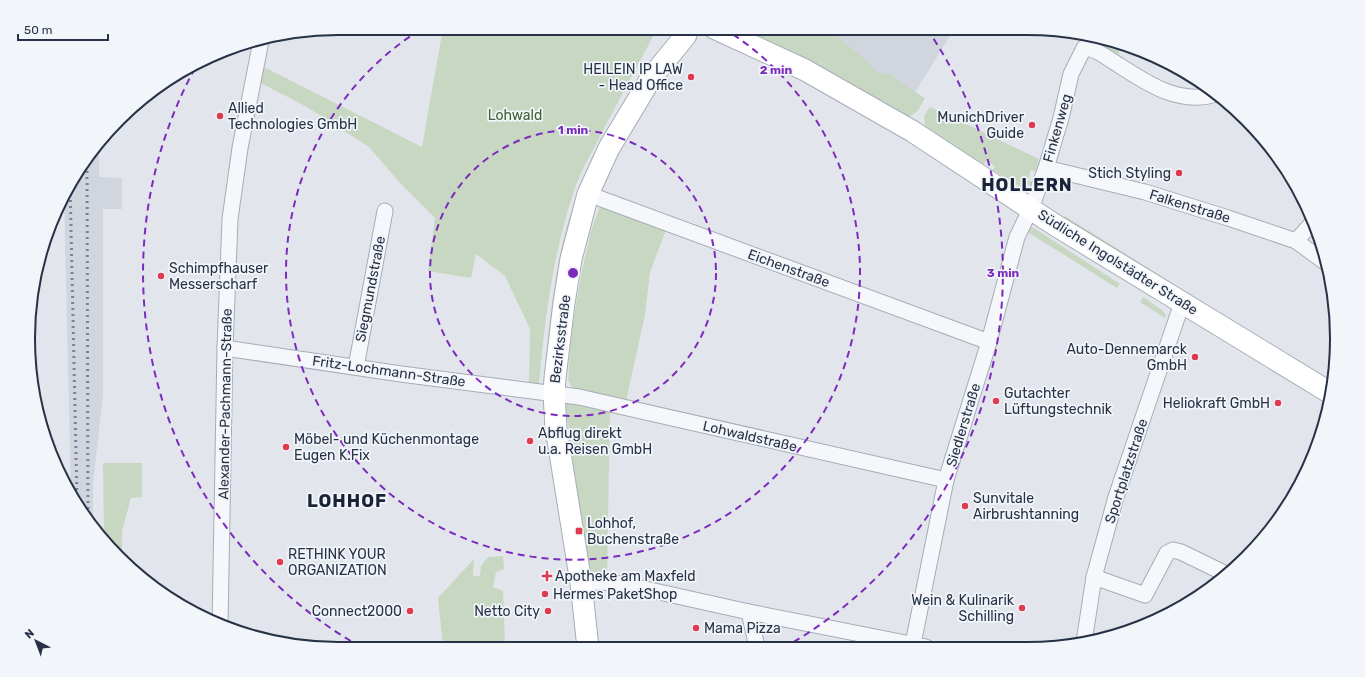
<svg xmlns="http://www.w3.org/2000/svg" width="1365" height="677" font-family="Rubik,sans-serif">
  <rect width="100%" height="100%" fill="#e2e6ec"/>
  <!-- built -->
  <g fill="#d0d5de">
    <path d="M 746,28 L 955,28 L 902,113 Z"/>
    <path d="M 99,142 L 99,177 L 122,178 L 122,209 L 103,209 L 103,395 L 93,483 L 93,521 L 71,491 L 64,197 L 70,183 Z"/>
  </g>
  <!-- green -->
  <g fill="#c7d7c2">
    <path d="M 443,28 L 656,28 L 657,29 C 638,65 619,100 600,136 C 592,153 581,170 575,188 C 553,253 545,316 539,384 L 529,383 L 530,329 L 505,276 L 476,254 L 471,278 L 428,271 L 435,218 L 400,183 L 369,147 L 307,107 L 259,82 L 262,66 L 422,147 Z"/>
    <path d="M 739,28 L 827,28 L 871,65 L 878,73 L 891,74 L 901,83 L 925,98 C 918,110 917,116 903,117 L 810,65 Z"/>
    <path d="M 1087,34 L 1119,44 L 1119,60 L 1111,55 L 1102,44 L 1087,36 Z"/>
    <path d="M 629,96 L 618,118 L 546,371 L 545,368 C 550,313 557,247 577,195 C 581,185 586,175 591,165 C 603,141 614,118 629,96 Z"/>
    <path d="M 930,107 L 1039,159 L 1036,171 L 1031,170 L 1028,180 L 1032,182 L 1031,184 L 1025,188 L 1022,188 L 993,170 L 995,166 L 986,161 L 984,165 L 925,127 L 924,116 Z"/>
    <path d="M 600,206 L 666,230 L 650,272 L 645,315 L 626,401 L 573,389 L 568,380 L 571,334 L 581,275 L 591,231 Z"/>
    <path d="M 1065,216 L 1234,322 L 1307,365 L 1301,368 L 1063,219 Z"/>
    <path d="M 1030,227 L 1034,228 L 1120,284 L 1117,288 L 1026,231 Z"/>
    <path d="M 1143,297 L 1162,310 L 1166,315 L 1165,318 L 1140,302 Z"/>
    <path d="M 565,402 L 610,412 L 607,575 L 591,572 L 586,555 Z"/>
    <path d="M 103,463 L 142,463 L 142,497 L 131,498 L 122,531 L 122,561 L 104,537 Z"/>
    <path d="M 503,556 L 504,569 L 496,572 L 493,587 L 503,591 L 505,646 C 484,648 464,649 443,646 L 438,598 L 474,559 L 473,576 L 480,576 L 481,566 L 488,557 Z"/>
  </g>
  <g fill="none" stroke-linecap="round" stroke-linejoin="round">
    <defs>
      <g id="street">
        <path d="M 1046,168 L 1145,192 L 1228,218 L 1296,241 L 1326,263"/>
        <path d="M 588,194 L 989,342"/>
        <path d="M 1296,241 L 1314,221"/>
        <path d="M 225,348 L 401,374 L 579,397 L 946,480"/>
        <path d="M 356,367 L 385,211"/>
        <path d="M 1094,577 L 1145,595 L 1167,553 L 1173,550 L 1181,552 L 1226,574"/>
        <path d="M 581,583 L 602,582 L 623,584 L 749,612 L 926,647"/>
        <path d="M 749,612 L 757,647"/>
        <path d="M 220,626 L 225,348 L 230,219 L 240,148 L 261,41"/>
        <path d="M 1084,642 L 1094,577 L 1116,497 L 1182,303"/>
        <path d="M 915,647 L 913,644 L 946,480 L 989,342 L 1017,237 L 1031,208 L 1046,168 L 1061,118 L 1071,74 L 1084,48 C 1097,49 1104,56 1114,62 C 1145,82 1178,106 1216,94"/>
      </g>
      <g id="secondary">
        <path d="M 714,28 L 805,70 L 912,131 L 1055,225 L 1332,394"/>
        <path d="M 588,648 L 581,583 L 556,428 L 554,394 L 555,378 L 564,303 L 571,259 L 588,194 L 609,148 L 651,78 L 686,35"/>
      </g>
    </defs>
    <!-- street casing -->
    <use href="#street" stroke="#a6acb7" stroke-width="17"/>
    <!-- secondary casing -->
    <use href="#secondary" stroke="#a6acb7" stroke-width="23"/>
    <!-- street -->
    <use href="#street" stroke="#f6f7fa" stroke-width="15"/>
    <!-- secondary -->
    <use href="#secondary" stroke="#fff" stroke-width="21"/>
    <!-- rail -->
    <g stroke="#7a8498" stroke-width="3" stroke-dasharray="2 4" stroke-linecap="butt">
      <path d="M 87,159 L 88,515"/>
      <path d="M 70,182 L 77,499"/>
    </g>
  </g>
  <!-- distance rings -->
  <g fill="none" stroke="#7b2cbf" stroke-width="2" stroke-dasharray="7 5">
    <circle cx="573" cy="273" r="143"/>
    <path d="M723 28A287 287 0 1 1 423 28"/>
    <path d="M361 647A430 430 0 0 1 195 68M927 29A430 430 0 0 1 785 647"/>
  </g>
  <!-- markers -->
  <g fill="#de3b50" stroke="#f2f5f9" stroke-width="1.5">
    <circle cx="691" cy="77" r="4"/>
    <circle cx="220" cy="116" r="4"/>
    <circle cx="1032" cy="125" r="4"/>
    <circle cx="1179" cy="173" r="4"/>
    <circle cx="161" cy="276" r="4"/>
    <circle cx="1195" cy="357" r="4"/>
    <circle cx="996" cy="401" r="4"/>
    <circle cx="1278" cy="403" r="4"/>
    <circle cx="530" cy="441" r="4"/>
    <circle cx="286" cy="447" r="4"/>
    <circle cx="965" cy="506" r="4"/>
    <rect x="575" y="527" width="8" height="8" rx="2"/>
    <circle cx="280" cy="562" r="4"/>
    <path d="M545 570h4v4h4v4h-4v4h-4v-4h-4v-4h4z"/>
    <circle cx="545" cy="594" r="4"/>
    <circle cx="1022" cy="608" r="4"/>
    <circle cx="410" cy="611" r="4"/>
    <circle cx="548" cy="611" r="4"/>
    <circle cx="696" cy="628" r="4"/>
  </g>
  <g text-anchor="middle" stroke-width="3.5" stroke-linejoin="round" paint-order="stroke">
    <!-- poi labels -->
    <g font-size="14" fill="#283246" stroke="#f2f5f9" text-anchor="start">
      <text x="683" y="74" text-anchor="end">HEILEIN IP LAW<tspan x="683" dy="16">- Head Office</tspan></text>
      <text x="228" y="113">Allied<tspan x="228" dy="16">Technologies GmbH</tspan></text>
      <text x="1024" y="122" text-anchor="end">MunichDriver<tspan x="1024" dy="16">Guide</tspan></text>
      <text x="1171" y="178" text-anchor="end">Stich Styling</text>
      <text x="169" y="273">Schimpfhauser<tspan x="169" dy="16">Messerscharf</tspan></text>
      <text x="1187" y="354" text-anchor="end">Auto-Dennemarck<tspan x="1187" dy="16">GmbH</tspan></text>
      <text x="1004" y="398">Gutachter<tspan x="1004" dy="16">Lüftungstechnik</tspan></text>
      <text x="1270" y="408" text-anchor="end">Heliokraft GmbH</text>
      <text x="538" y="438">Abflug direkt<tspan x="538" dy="16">u.a. Reisen GmbH</tspan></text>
      <text x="294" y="444">Möbel- und Küchenmontage<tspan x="294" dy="16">Eugen K.Fix</tspan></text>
      <text x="973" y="503">Sunvitale<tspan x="973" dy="16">Airbrushtanning</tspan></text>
      <text x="587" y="528">Lohhof,<tspan x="587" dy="16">Buchenstraße</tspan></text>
      <text x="288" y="559">RETHINK YOUR<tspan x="288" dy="16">ORGANIZATION</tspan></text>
      <text x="555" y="581">Apotheke am Maxfeld</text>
      <text x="553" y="599">Hermes PaketShop</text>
      <text x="1014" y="605" text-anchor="end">Wein &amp; Kulinarik<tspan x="1014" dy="16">Schilling</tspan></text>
      <text x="402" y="616" text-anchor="end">Connect2000</text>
      <text x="540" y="616" text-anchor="end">Netto City</text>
      <text x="704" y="633">Mama Pizza</text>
    </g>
    <!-- park labels -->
    <g font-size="14" fill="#3c6434" stroke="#f2f5f9">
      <text x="515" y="120">Lohwald</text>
    </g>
    <!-- street labels -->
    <g font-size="14" fill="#283246" stroke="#f2f5f9">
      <text transform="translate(1057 128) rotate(-74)" y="5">Finkenweg</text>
      <text transform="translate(1190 206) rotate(17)" y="5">Falkenstraße</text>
      <text transform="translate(1118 262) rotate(32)" y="5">Südliche Ingolstädter Straße</text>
      <text transform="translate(789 268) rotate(20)" y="5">Eichenstraße</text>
      <text transform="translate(370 289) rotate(-79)" y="5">Siegmundstraße</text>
      <text transform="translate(560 339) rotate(-83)" y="5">Bezirksstraße</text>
      <text transform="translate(389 371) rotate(8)" y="5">Fritz-Lochmann-Straße</text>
      <text transform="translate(225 404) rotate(-89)" y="5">Alexander-Pachmann-Straße</text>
      <text transform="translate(963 425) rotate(-73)" y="5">Siedlerstraße</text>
      <text transform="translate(750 436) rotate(13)" y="5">Lohwaldstraße</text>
      <text transform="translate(1126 471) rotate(-72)" y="5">Sportplatzstraße</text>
    </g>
    <!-- district labels -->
    <g font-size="18" font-weight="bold" letter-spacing="1" fill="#1a2337" stroke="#f2f5f9">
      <text x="1027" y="191">HOLLERN</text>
      <text x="347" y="507">LOHHOF</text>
    </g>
  </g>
  <!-- crop -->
  <path d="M0 0H1365V677H0ZM338 35H1027A303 303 0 0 1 1330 338V339A303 303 0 0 1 1027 642H338A303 303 0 0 1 35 339V338A303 303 0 0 1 338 35Z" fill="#f2f5f9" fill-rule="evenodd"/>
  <path fill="none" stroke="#283246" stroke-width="2" d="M338 35H1027A303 303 0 0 1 1330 338V339A303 303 0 0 1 1027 642H338A303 303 0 0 1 35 339V338A303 303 0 0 1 338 35Z"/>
  <circle cx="573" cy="273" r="6" fill="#7b2cbf" stroke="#f2f5f9" stroke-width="2"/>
  <g font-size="12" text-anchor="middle" font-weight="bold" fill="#7b2cbf" stroke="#f2f5f9" stroke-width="3.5" stroke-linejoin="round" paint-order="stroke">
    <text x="776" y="74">2 min</text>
    <text x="573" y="134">1 min</text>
    <text x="1003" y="277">3 min</text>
  </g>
  <!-- north arrow -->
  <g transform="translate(36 641) rotate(318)" stroke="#f2f5f9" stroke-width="3" paint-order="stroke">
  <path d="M0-3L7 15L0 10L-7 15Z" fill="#283246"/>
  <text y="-6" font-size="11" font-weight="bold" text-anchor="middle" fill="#283246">N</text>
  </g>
  <!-- scale -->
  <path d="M18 34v6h90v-6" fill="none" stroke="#283246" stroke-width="2"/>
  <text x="24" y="34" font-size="12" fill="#283246" stroke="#f2f5f9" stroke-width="3" paint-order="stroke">50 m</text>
</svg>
